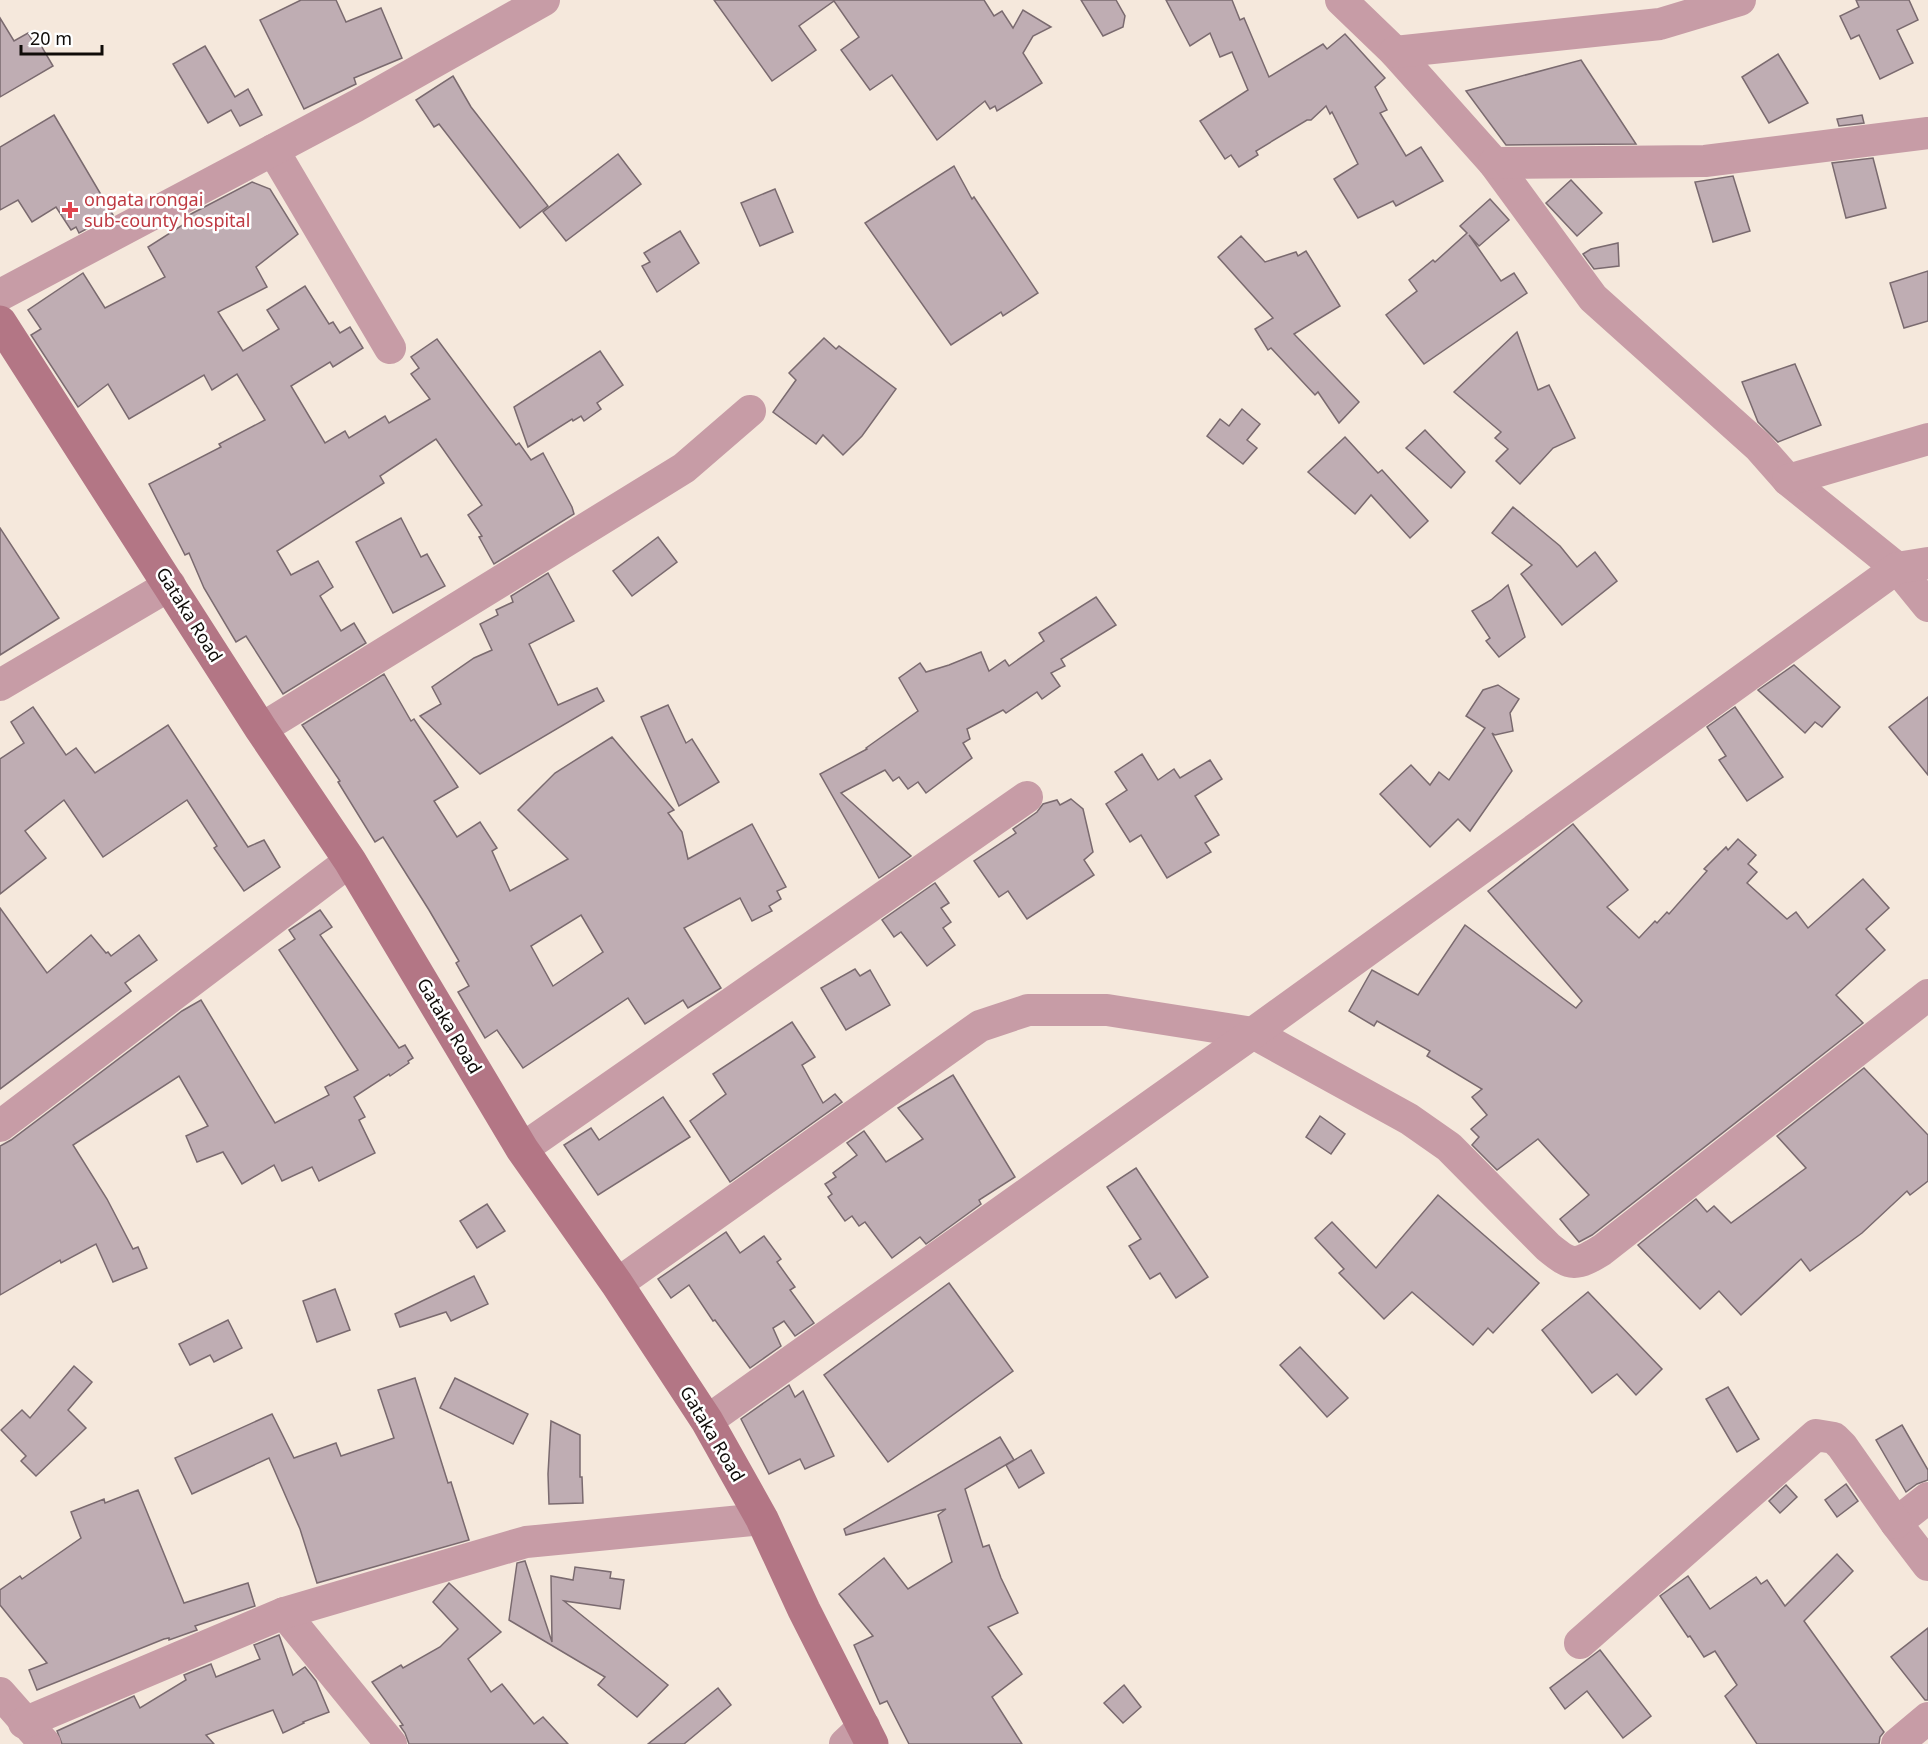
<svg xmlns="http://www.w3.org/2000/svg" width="1928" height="1744" font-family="'Noto Sans',sans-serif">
  <rect width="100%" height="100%" fill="#f5e8dc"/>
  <!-- building -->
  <g fill="#bfadb3" stroke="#7a6a6f" stroke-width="1.5" fill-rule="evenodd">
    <path d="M 301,0 L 336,0 L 346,22 L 381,8 L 402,58 L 354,78 L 356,84 L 304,109 L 260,20 Z"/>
    <path d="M 714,0 L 984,0 L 994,16 L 1002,11 L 1013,28 L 1023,10 L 1051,27 L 1033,36 L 1023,53 L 1042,83 L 997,111 L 995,106 L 990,109 L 985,101 L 937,140 L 892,75 L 870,90 L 841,50 L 859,37 L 834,1 L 799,26 L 816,50 L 772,81 Z"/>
    <path d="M 1081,0 L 1116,0 L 1125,16 L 1123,27 L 1103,36 Z"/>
    <path d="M 1166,0 L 1232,0 L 1240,20 L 1244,18 L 1269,77 L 1323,44 L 1327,49 L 1345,34 L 1385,78 L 1375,87 L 1387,110 L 1380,113 L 1406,156 L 1421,147 L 1443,181 L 1396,206 L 1393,201 L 1358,218 L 1334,179 L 1358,164 L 1332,112 L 1330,114 L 1326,106 L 1311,120 L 1307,120 L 1256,151 L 1258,155 L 1239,167 L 1231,155 L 1225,159 L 1200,121 L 1248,90 L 1232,52 L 1220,57 L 1210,33 L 1190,46 Z"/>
    <path d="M 1856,0 L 1909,0 L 1918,20 L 1897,30 L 1913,63 L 1880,79 L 1859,35 L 1851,39 L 1840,16 L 1859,7 Z"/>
    <path d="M 0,18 L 14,41 L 28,33 L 35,45 L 39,42 L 53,66 L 0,97 Z"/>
    <path d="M 205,46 L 235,97 L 248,89 L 262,115 L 240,126 L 231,110 L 208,123 L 173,64 Z"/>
    <path d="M 1778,54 L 1808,103 L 1769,123 L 1742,77 Z"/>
    <path d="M 1581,60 L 1636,144 L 1506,145 L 1466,91 Z"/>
    <path d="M 453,76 L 471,107 L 548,206 L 520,228 L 439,124 L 434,127 L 416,100 Z"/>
    <path d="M 54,115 L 113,215 L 79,233 L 76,227 L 71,230 L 56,207 L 32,222 L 18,200 L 0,210 L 0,147 Z"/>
    <path d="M 1862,115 L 1864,123 L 1839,126 L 1837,119 Z"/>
    <path d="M 618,154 L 641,184 L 566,241 L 543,212 Z"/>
    <path d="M 1873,158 L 1886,208 L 1846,218 L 1832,163 Z"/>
    <path d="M 954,166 L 972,199 L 974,197 L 1038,293 L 1003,316 L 1001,312 L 951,345 L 865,223 Z"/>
    <path d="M 1733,176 L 1750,231 L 1713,242 L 1695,182 Z"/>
    <path d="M 1571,180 L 1602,213 L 1577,236 L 1546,203 Z"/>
    <path d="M 252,182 L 270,189 L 298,234 L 256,267 L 267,287 L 218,312 L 243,351 L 279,329 L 267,310 L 305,286 L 329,324 L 333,322 L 340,333 L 350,327 L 363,348 L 333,367 L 330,362 L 291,386 L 325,443 L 345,431 L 349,438 L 385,416 L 389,423 L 430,399 L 411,374 L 419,368 L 411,357 L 437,339 L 516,445 L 519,443 L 531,460 L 543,453 L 572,507 L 574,514 L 494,564 L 479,537 L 482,536 L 468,515 L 482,505 L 436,439 L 380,476 L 384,483 L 277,551 L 291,575 L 318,561 L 333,587 L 320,596 L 341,631 L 354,623 L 366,643 L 283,694 L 246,636 L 236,642 L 204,588 L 189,553 L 185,555 L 149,484 L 221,447 L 219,444 L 265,420 L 237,374 L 212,390 L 204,375 L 129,419 L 108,384 L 78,407 L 31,335 L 41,329 L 28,310 L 83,273 L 105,308 L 165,277 L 148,247 L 189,221 L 187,217 L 191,214 Z"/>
    <path d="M 775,189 L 793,232 L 760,246 L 741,203 Z"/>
    <path d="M 1490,199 L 1509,220 L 1479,246 L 1469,235 L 1501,281 L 1514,273 L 1527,293 L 1424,364 L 1386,315 L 1417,291 L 1409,280 L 1433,260 L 1435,262 L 1467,233 L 1460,226 Z"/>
    <path d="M 680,231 L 699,263 L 657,292 L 642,266 L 650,262 L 644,253 Z"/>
    <path d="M 1241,236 L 1265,262 L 1296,252 L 1298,256 L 1306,251 L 1340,306 L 1294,334 L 1359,402 L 1339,423 L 1318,392 L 1315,395 L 1271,348 L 1268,350 L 1255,329 L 1273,318 L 1218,257 Z"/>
    <path d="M 1618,243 L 1619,266 L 1594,269 L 1583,254 L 1591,249 Z"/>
    <path d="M 1928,271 L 1928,321 L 1904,328 L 1890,283 Z"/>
    <path d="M 1517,332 L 1538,390 L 1549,385 L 1575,438 L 1553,448 L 1520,484 L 1496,461 L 1508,449 L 1495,438 L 1501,432 L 1454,392 Z"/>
    <path d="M 824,338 L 836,349 L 839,346 L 896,389 L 862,436 L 843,455 L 823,435 L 816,444 L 773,412 L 796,380 L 789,373 Z"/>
    <path d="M 600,351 L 623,385 L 597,403 L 601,409 L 584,421 L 581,416 L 573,421 L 572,419 L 528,447 L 514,407 Z"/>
    <path d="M 1795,364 L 1821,425 L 1778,442 L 1758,422 L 1742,382 Z"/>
    <path d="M 1242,409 L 1260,424 L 1247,440 L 1257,448 L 1243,464 L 1207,436 L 1220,419 L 1229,426 Z"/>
    <path d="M 1425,430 L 1465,472 L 1451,488 L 1406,448 Z"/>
    <path d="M 1345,437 L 1378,473 L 1382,470 L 1428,521 L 1410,538 L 1371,495 L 1355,514 L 1308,472 Z"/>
    <path d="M 1513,507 L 1560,546 L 1577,567 L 1595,552 L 1617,581 L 1562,625 L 1521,574 L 1532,565 L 1492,533 Z"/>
    <path d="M 401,518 L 421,557 L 427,554 L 445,586 L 393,613 L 356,542 Z"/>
    <path d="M 0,528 L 59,618 L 0,655 Z"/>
    <path d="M 658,537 L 677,562 L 632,596 L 613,571 Z"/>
    <path d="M 548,573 L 574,621 L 529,644 L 558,705 L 597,688 L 604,701 L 480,774 L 420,716 L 441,704 L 432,687 L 474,658 L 492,650 L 480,624 L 498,615 L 496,610 L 513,602 L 511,596 Z"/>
    <path d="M 1508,585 L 1525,637 L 1499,657 L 1486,641 L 1490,638 L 1472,611 L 1491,600 Z"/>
    <path d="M 1096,597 L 1116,625 L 1061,659 L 1065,666 L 1051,673 L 1060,686 L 1042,699 L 1037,692 L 1006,713 L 1003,710 L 967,729 L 970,739 L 963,743 L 972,758 L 926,793 L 918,782 L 908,789 L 899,777 L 893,781 L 885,770 L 841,793 L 911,856 L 879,878 L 820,774 L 867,749 L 866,748 L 918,711 L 899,678 L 920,663 L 926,672 L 949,665 L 981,652 L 989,671 L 1005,660 L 1009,666 L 1044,641 L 1039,633 Z"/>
    <path d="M 1794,665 L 1840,707 L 1822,727 L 1815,722 L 1805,733 L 1758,690 Z"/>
    <path d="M 384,674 L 411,721 L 414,719 L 458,787 L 434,801 L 457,837 L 480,822 L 497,848 L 492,851 L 510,891 L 568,859 L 518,810 L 555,773 L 612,737 L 674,810 L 668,813 L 682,832 L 688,859 L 752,824 L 786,887 L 777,891 L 781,899 L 769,906 L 772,911 L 752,921 L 740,898 L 684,928 L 721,988 L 688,1008 L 683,1000 L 645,1024 L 628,998 L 523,1068 L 497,1030 L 485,1038 L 458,992 L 469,986 L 456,963 L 459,961 L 429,910 L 383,837 L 375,842 L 338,782 L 340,781 L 302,725 ZM 581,915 L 603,952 L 553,986 L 531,946 Z"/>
    <path d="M 1498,685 L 1519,699 L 1510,713 L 1513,731 L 1495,735 L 1492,733 L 1512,771 L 1470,831 L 1458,819 L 1430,847 L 1380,794 L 1411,765 L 1430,785 L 1439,772 L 1449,780 L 1485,728 L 1466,716 L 1483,690 Z"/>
    <path d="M 1928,697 L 1928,775 L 1889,727 Z"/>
    <path d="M 668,705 L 686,743 L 692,739 L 719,782 L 679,806 L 641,717 Z"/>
    <path d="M 33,707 L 66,755 L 76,748 L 95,773 L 168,725 L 248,847 L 264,840 L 280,867 L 244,891 L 214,848 L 217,846 L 187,800 L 103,857 L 64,800 L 25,831 L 46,858 L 0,894 L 0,759 L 24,743 L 11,722 Z"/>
    <path d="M 1735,707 L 1783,777 L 1747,801 L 1719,760 L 1726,756 L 1707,727 Z"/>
    <path d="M 1142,754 L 1158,780 L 1174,769 L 1180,778 L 1210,760 L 1222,779 L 1195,796 L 1219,835 L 1205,843 L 1211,852 L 1167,878 L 1141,835 L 1130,842 L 1106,804 L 1127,790 L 1115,772 Z"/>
    <path d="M 1071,799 L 1083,809 L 1093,852 L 1084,860 L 1094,875 L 1027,919 L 1008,891 L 999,897 L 974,861 L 1016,833 L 1013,829 L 1037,812 L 1043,804 L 1057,800 L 1060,805 Z"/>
    <path d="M 1573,824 L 1628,890 L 1607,907 L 1639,938 L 1655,921 L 1657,923 L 1667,912 L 1669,914 L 1707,871 L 1704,869 L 1726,847 L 1728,850 L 1738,839 L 1756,855 L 1748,864 L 1757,872 L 1747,883 L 1787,919 L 1796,912 L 1808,928 L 1863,879 L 1889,908 L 1866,929 L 1885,950 L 1836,995 L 1863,1023 L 1592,1235 L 1579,1242 L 1560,1219 L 1589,1195 L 1538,1139 L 1497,1170 L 1472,1145 L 1479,1137 L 1471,1129 L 1487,1115 L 1472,1097 L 1482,1089 L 1427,1056 L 1430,1051 L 1377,1021 L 1374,1026 L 1349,1011 L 1372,970 L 1418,995 L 1465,925 L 1576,1008 L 1582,1001 L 1488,891 Z"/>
    <path d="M 935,883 L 949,903 L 941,908 L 951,922 L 943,928 L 955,945 L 927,966 L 901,932 L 894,937 L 882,920 Z"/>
    <path d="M 0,908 L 47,973 L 91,935 L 106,953 L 108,952 L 111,956 L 139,935 L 157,960 L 125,983 L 131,991 L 0,1089 Z"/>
    <path d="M 320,910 L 332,927 L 320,935 L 399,1048 L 405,1045 L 413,1058 L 408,1061 L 409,1063 L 390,1076 L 389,1074 L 354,1097 L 365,1117 L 359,1120 L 375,1153 L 319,1181 L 312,1167 L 282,1181 L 274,1165 L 242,1184 L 223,1152 L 197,1162 L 186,1136 L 208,1126 L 179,1076 L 73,1145 L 107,1199 L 133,1249 L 138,1247 L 147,1268 L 113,1282 L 96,1244 L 61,1263 L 60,1260 L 0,1295 L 0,1146 L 11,1140 L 182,1011 L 201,1000 L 275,1123 L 329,1095 L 325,1087 L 358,1070 L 279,950 L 295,939 L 289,930 Z"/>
    <path d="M 855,969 L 860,976 L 870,970 L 890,1005 L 846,1030 L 821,988 Z"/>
    <path d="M 792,1022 L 815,1057 L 802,1065 L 823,1103 L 835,1094 L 842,1102 L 730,1182 L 690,1121 L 726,1094 L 713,1074 Z"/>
    <path d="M 1864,1068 L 1928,1135 L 1928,1181 L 1910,1195 L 1907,1191 L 1862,1233 L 1810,1271 L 1801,1259 L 1741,1315 L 1719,1291 L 1700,1309 L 1638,1245 L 1696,1199 L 1707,1212 L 1714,1206 L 1731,1223 L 1806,1168 L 1777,1136 Z"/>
    <path d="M 953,1075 L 1015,1177 L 979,1200 L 981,1204 L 926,1244 L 920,1237 L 892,1258 L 865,1222 L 859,1226 L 852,1216 L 845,1221 L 828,1197 L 832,1194 L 825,1184 L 836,1177 L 833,1173 L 857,1155 L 847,1143 L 864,1131 L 886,1162 L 923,1139 L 898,1108 Z"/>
    <path d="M 663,1097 L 690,1137 L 598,1195 L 564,1145 L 591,1128 L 599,1140 Z"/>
    <path d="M 1320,1116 L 1345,1134 L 1331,1154 L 1306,1137 Z"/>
    <path d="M 1136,1168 L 1208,1277 L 1176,1298 L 1160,1273 L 1150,1279 L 1129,1246 L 1141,1239 L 1107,1187 Z"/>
    <path d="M 1438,1195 L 1539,1283 L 1493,1333 L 1488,1328 L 1473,1345 L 1412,1292 L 1384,1319 L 1339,1273 L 1344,1269 L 1315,1238 L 1332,1222 L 1376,1268 Z"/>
    <path d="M 487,1204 L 505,1231 L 477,1248 L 460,1221 Z"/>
    <path d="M 726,1232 L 740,1253 L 764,1236 L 781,1259 L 777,1262 L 795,1287 L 790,1290 L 814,1323 L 795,1336 L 784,1321 L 773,1328 L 781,1346 L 750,1368 L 715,1320 L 713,1321 L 689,1285 L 671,1298 L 658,1279 Z"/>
    <path d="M 474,1276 L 488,1304 L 451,1321 L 446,1312 L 400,1327 L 395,1314 Z"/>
    <path d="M 949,1283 L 1013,1371 L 888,1462 L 824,1375 Z"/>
    <path d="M 335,1289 L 350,1330 L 317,1342 L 303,1301 Z"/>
    <path d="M 1588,1292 L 1662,1369 L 1636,1395 L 1617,1374 L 1592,1393 L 1542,1330 Z"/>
    <path d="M 228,1320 L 242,1348 L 214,1362 L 210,1355 L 190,1365 L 179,1344 Z"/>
    <path d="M 1300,1347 L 1348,1398 L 1327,1417 L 1280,1365 Z"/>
    <path d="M 74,1366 L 92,1382 L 68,1410 L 86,1428 L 36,1476 L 21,1461 L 26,1456 L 1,1430 L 22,1410 L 30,1418 Z"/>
    <path d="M 415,1378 L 448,1483 L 451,1482 L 469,1540 L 317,1583 L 300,1529 L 269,1458 L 192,1494 L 175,1458 L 272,1414 L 294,1458 L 336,1443 L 341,1456 L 394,1438 L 378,1390 Z"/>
    <path d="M 455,1378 L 528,1414 L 513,1444 L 440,1408 Z"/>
    <path d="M 789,1385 L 795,1397 L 803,1391 L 834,1456 L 805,1469 L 800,1459 L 769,1474 L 741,1419 Z"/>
    <path d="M 1728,1387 L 1759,1439 L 1737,1452 L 1706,1399 Z"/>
    <path d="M 551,1421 L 580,1435 L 580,1477 L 582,1477 L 583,1503 L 549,1504 L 548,1474 Z"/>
    <path d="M 1902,1425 L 1928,1470 L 1928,1480 L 1917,1484 L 1906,1492 L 1876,1440 Z"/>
    <path d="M 1000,1437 L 1014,1460 L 965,1489 L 983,1547 L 989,1545 L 1001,1578 L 1018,1613 L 988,1627 L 1022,1674 L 992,1697 L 1022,1744 L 909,1744 L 887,1701 L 880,1704 L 854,1645 L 873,1636 L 839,1594 L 884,1558 L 908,1589 L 952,1562 L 938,1515 L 946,1509 L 846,1535 L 844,1529 Z"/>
    <path d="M 1031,1450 L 1044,1473 L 1019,1488 L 1006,1465 Z"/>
    <path d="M 1846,1484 L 1858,1501 L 1837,1517 L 1825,1500 Z"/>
    <path d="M 1786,1485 L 1797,1497 L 1780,1513 L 1769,1501 Z"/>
    <path d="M 138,1490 L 184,1603 L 248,1583 L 255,1606 L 195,1626 L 197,1630 L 169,1640 L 169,1638 L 164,1639 L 37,1690 L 29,1670 L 47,1663 L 0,1605 L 0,1590 L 20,1576 L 22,1579 L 81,1538 L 71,1512 L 104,1499 L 105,1503 Z"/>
    <path d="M 1837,1554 L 1853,1571 L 1804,1621 L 1884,1732 L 1880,1737 L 1879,1744 L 1757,1744 L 1725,1696 L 1737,1685 L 1715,1651 L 1704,1657 L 1690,1636 L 1688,1637 L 1660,1596 L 1688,1576 L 1710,1609 L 1756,1577 L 1761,1584 L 1767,1580 L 1785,1606 Z"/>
    <path d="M 525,1561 L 552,1642 L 551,1576 L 573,1580 L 575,1567 L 611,1572 L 610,1578 L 624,1580 L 620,1609 L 564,1601 L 668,1685 L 637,1717 L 598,1685 L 605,1677 L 509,1620 L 517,1563 Z"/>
    <path d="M 449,1583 L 501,1632 L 468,1659 L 491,1692 L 502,1684 L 534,1724 L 543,1717 L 568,1744 L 409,1744 L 405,1733 L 400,1726 L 403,1725 L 372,1682 L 401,1665 L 403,1668 L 440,1647 L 458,1629 L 433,1602 Z"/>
    <path d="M 1928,1628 L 1928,1700 L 1925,1700 L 1891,1657 Z"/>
    <path d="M 279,1635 L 293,1675 L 305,1667 L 316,1681 L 329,1712 L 303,1722 L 304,1723 L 283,1733 L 273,1710 L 206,1735 L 214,1744 L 62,1744 L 57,1731 L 134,1696 L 140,1708 L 186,1680 L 184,1675 L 211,1664 L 216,1677 L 260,1659 L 254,1645 Z"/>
    <path d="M 1600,1650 L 1651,1716 L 1623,1738 L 1587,1691 L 1565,1709 L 1550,1688 Z"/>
    <path d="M 1124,1685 L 1141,1707 L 1123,1723 L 1104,1703 Z"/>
    <path d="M 718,1688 L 731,1705 L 684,1744 L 648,1744 Z"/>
  </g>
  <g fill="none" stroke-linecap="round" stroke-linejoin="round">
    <!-- street -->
    <g stroke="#c79ca6" stroke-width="32">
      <path d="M 1341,0 L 1395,52 L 1494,163 L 1593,298 L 1758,446 L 1788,480 L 1897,568 L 1928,606"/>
      <path d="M 1395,52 L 1660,24 L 1740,0"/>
      <path d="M 273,150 L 390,348"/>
      <path d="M 1494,163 L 1705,161 L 1928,133"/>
      <path d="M 0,295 L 356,106 L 544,0"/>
      <path d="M 1788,480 L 1928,439"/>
      <path d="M 0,685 L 170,585"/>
      <path d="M 261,729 L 684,468 L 750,411"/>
      <path d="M 0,1126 L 350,861"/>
      <path d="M 522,1149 L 1027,797"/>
      <path d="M 617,1284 L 980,1026 L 1028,1010 L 1107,1010 L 1253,1033 L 1409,1119 L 1449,1147 L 1548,1247 C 1572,1267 1576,1266 1602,1250 L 1928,995"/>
      <path d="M 707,1421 L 1253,1033 L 1897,568 L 1928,563"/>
      <path d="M 1928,1498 L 1896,1523 L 1928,1565"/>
      <path d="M 284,1613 L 391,1744"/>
      <path d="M 1580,1643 L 1816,1435 L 1834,1438 L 1842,1446 L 1896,1523"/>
      <path d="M 0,1693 L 45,1744"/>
      <path d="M 24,1723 L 284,1613 L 526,1542 L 762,1519"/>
      <path d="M 845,1744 L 864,1726"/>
      <path d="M 1897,1744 L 1928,1718"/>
    </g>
    <!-- secondary -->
    <path stroke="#b37685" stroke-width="33" d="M 0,322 L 261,729 L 350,861 L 522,1149 L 617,1284 L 707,1421 L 762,1519 L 804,1610 L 872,1744"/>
  </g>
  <!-- markers -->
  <path fill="#e0444e" stroke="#fff" stroke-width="2" d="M67 201h6v6h6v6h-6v6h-6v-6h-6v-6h6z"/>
  <g text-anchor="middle" stroke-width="5" stroke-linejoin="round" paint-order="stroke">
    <!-- health labels -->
    <g font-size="18" fill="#be3a42" stroke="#fff" text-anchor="start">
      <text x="84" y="206">ongata rongai<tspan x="84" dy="21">sub-county hospital</tspan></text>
    </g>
    <!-- street labels -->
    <g font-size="18" fill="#100c09" stroke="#fff">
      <text transform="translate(189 615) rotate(58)" y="6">Gataka Road</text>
      <text transform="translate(449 1026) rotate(59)" y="6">Gataka Road</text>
      <text transform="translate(712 1434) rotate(59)" y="6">Gataka Road</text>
    </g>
  </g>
  <!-- scale -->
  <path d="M21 45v9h81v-9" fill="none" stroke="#100c09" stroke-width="3"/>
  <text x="30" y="45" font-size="18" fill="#100c09" stroke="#ffffff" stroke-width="4.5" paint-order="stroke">20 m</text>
</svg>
